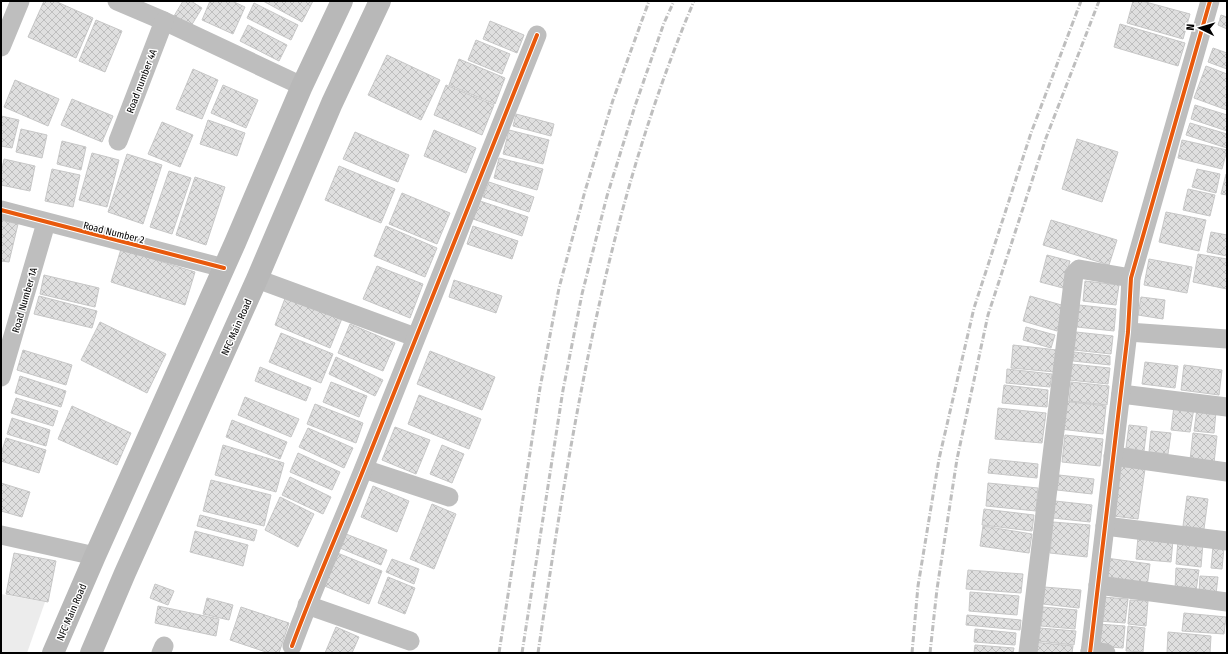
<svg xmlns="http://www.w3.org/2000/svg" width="1228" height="654" font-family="'Fira Sans Condensed',sans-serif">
  <defs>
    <pattern id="building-cross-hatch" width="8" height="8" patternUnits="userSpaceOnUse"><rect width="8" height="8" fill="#dfdfdf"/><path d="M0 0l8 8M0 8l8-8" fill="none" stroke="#bebebe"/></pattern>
  </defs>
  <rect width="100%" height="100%" fill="#fff"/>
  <!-- green -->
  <path fill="#ececec" d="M 1,594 L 45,602 L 27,653 L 1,653 Z"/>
  <!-- building -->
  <g fill="url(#building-cross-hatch)" stroke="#c7c7c7">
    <path d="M 44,1 L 55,1 L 93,18 L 76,58 L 28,37 Z"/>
    <path d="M 183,1 L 191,1 L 202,8 L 191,26 L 174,16 Z"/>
    <path d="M 210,1 L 232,1 L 245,7 L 233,34 L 202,20 Z"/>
    <path d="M 263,1 L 313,1 L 302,22 Z"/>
    <path d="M 1133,1 L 1142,1 L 1190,14 L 1183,39 L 1127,23 Z"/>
    <path d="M 254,3 L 298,25 L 291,40 L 247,18 Z"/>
    <path d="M 1221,15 L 1227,17 L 1227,29 L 1218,25 Z"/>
    <path d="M 96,20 L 122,31 L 105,72 L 79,61 Z"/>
    <path d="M 490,21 L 524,35 L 517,53 L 483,39 Z"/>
    <path d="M 1120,24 L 1185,43 L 1178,66 L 1114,47 Z"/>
    <path d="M 248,25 L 287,45 L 279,61 L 240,41 Z"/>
    <path d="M 476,40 L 510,54 L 502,74 L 468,60 Z"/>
    <path d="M 1213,48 L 1227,53 L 1227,69 L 1208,62 Z"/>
    <path d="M 387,55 L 440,80 L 421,120 L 368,95 Z"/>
    <path d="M 459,59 L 505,78 L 495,104 L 449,85 Z"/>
    <path d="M 1206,66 L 1227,74 L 1227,110 L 1194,98 Z"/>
    <path d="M 193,69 L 218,80 L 202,119 L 176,109 Z"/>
    <path d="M 15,80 L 59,99 L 48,126 L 4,107 Z"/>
    <path d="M 223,85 L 258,100 L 246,128 L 211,113 Z"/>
    <path d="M 446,85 L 494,105 L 482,135 L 434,115 Z"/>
    <path d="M 72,99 L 113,116 L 102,142 L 61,125 Z"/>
    <path d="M 1195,105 L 1227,115 L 1227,131 L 1191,119 Z"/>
    <path d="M 516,114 L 554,124 L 551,136 L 513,126 Z"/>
    <path d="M 1,116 L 19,120 L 12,148 L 1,146 Z"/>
    <path d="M 208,120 L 245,133 L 237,156 L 200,144 Z"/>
    <path d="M 162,122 L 193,135 L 180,167 L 148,154 Z"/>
    <path d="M 1190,123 L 1227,134 L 1227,148 L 1186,135 Z"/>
    <path d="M 21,129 L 47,135 L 42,158 L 16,152 Z"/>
    <path d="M 434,130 L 476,148 L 466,173 L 424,156 Z"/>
    <path d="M 509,130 L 549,140 L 543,164 L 503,154 Z"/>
    <path d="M 355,132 L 409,155 L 398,182 L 343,159 Z"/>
    <path d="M 1077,139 L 1118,152 L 1102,202 L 1062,189 Z"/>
    <path d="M 1182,140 L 1227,150 L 1222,169 L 1178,158 Z"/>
    <path d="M 62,141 L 86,147 L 81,170 L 57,164 Z"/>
    <path d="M 92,153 L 119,160 L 107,207 L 79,200 Z"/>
    <path d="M 127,154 L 162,165 L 143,224 L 108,212 Z"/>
    <path d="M 499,158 L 543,169 L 537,190 L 494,178 Z"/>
    <path d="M 4,159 L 35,166 L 30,191 L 1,185 L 1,174 Z"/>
    <path d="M 339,166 L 395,189 L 381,223 L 325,200 Z"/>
    <path d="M 52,169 L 80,175 L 73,207 L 45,201 Z"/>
    <path d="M 1197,169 L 1220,174 L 1216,193 L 1192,187 Z"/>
    <path d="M 169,171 L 191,178 L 172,234 L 150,227 Z"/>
    <path d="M 1226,174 L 1227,174 L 1227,195 L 1221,194 Z"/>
    <path d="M 195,177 L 225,187 L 206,245 L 176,235 Z"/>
    <path d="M 489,182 L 534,197 L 529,212 L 483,197 Z"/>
    <path d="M 1188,189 L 1215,195 L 1210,216 L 1183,210 Z"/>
    <path d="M 402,193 L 450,213 L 437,244 L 389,224 Z"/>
    <path d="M 480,201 L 528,217 L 522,236 L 473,219 Z"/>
    <path d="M 1166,212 L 1206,220 L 1199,251 L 1159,242 Z"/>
    <path d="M 1,220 L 18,224 L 9,262 L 1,261 Z"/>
    <path d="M 1051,220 L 1117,240 L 1109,265 L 1043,245 Z"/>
    <path d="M 386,226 L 437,248 L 425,277 L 374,256 Z"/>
    <path d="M 473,226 L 518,241 L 512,259 L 467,244 Z"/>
    <path d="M 1211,232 L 1227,235 L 1227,256 L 1207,252 Z"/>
    <path d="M 121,249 L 195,272 L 185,305 L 111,282 Z"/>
    <path d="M 1198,254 L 1227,259 L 1227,289 L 1193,282 Z"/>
    <path d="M 1047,255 L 1070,261 L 1063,288 L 1040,282 Z"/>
    <path d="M 1149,259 L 1192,267 L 1187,293 L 1144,285 Z"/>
    <path d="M 377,266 L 423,284 L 410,318 L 363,299 Z"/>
    <path d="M 44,275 L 99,288 L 95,307 L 40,294 Z"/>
    <path d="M 454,280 L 502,296 L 496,313 L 449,297 Z"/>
    <path d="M 1085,281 L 1119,285 L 1116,305 L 1083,301 Z"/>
    <path d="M 287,293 L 343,316 L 330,348 L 275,325 Z"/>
    <path d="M 39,296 L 97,311 L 92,328 L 34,314 Z"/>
    <path d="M 1030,296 L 1065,306 L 1057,331 L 1023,321 Z"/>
    <path d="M 1141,297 L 1165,300 L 1163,319 L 1138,315 Z"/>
    <path d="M 1079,305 L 1116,309 L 1114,331 L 1077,327 Z"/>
    <path d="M 100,322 L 166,354 L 147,393 L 81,360 Z"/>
    <path d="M 350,324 L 395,343 L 383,371 L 338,353 Z"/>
    <path d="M 1026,327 L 1055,335 L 1051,348 L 1023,340 Z"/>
    <path d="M 1076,332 L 1113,336 L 1111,354 L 1074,350 Z"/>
    <path d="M 281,333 L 333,354 L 321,383 L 269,362 Z"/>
    <path d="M 1013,345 L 1057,350 L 1055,372 L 1011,368 Z"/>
    <path d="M 23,350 L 72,365 L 66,385 L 17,370 Z"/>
    <path d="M 430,351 L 495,377 L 482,410 L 417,384 Z"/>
    <path d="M 1074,352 L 1110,356 L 1110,365 L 1073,361 Z"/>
    <path d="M 336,357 L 383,380 L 375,396 L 329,374 Z"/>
    <path d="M 1145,362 L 1178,366 L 1175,388 L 1142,384 Z"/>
    <path d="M 1071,364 L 1110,368 L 1108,384 L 1069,380 Z"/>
    <path d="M 1184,365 L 1222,370 L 1219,395 L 1181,390 Z"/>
    <path d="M 260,367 L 311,388 L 306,401 L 255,381 Z"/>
    <path d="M 1007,369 L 1052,374 L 1050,387 L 1006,383 Z"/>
    <path d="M 20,376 L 66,391 L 61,407 L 15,393 Z"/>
    <path d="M 331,382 L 367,396 L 359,417 L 323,402 Z"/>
    <path d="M 1071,382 L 1109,386 L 1107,405 L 1069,401 Z"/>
    <path d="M 1004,385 L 1048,390 L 1047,407 L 1002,403 Z"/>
    <path d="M 419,395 L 481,419 L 469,449 L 408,424 Z"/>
    <path d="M 245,397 L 299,419 L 291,437 L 238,415 Z"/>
    <path d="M 16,398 L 58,411 L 53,426 L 11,413 Z"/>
    <path d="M 1063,401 L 1106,406 L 1103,434 L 1060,429 Z"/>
    <path d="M 315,404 L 363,423 L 356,443 L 307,424 Z"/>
    <path d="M 72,406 L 131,433 L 117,465 L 58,439 Z"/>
    <path d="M 1174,406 L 1194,408 L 1190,432 L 1171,430 Z"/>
    <path d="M 998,408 L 1046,413 L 1042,443 L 995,439 Z"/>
    <path d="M 1197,409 L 1216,412 L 1214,433 L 1194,431 Z"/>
    <path d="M 12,418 L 50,430 L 46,446 L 7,434 Z"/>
    <path d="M 232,420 L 287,442 L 280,459 L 226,437 Z"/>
    <path d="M 1129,425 L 1147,427 L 1144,451 L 1126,448 Z"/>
    <path d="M 395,427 L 430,440 L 416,474 L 382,460 Z"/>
    <path d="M 308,428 L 353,448 L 344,468 L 299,447 Z"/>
    <path d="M 1151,431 L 1171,433 L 1168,454 L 1149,452 Z"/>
    <path d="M 1193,433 L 1217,436 L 1214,463 L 1190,460 Z"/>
    <path d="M 1065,435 L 1103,439 L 1100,466 L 1062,462 Z"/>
    <path d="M 6,438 L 46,450 L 39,473 L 1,461 L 1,454 Z"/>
    <path d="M 223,445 L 284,463 L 276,492 L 215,475 Z"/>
    <path d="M 442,445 L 464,454 L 452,483 L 430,474 Z"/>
    <path d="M 298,453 L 340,472 L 332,490 L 290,472 Z"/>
    <path d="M 990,459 L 1038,464 L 1037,478 L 988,473 Z"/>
    <path d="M 1120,466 L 1145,469 L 1138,519 L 1113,516 Z"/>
    <path d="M 1059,475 L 1094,479 L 1092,494 L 1057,490 Z"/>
    <path d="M 290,477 L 331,497 L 323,514 L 282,495 Z"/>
    <path d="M 211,480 L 271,495 L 264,526 L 203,511 Z"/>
    <path d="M 1,483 L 30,492 L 22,517 L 1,511 Z"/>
    <path d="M 988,483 L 1038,488 L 1036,511 L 986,506 Z"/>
    <path d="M 373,486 L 409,501 L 397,532 L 361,517 Z"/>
    <path d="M 1187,496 L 1208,499 L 1204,529 L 1183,526 Z"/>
    <path d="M 280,497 L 314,514 L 298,547 L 265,530 Z"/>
    <path d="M 1055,501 L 1092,505 L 1090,522 L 1053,518 Z"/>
    <path d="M 432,504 L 456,514 L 434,569 L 410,559 Z"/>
    <path d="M 984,509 L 1034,515 L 1032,531 L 982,525 Z"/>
    <path d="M 200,515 L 257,530 L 254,541 L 197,526 Z"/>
    <path d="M 1053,522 L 1090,525 L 1087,557 L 1050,553 Z"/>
    <path d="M 983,526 L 1032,534 L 1029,553 L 980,546 Z"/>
    <path d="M 195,531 L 248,545 L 243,566 L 190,552 Z"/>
    <path d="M 346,534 L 387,550 L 381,565 L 340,548 Z"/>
    <path d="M 1138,537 L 1173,540 L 1171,562 L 1136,559 Z"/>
    <path d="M 1178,541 L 1203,543 L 1201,567 L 1176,564 Z"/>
    <path d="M 1213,546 L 1224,547 L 1222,569 L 1211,568 Z"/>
    <path d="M 335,552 L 382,571 L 369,604 L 322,585 Z"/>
    <path d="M 14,553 L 56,561 L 48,602 L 6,594 Z"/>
    <path d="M 1106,558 L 1150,564 L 1147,587 L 1103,581 Z"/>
    <path d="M 392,559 L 419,569 L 414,584 L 386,572 Z"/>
    <path d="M 1176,568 L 1199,570 L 1196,591 L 1175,589 Z"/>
    <path d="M 968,570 L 1023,574 L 1021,593 L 966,589 Z"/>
    <path d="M 1200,576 L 1218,577 L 1216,594 L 1199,593 Z"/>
    <path d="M 388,577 L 415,588 L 405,614 L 378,603 Z"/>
    <path d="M 155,584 L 174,591 L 168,605 L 150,598 Z"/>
    <path d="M 1044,587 L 1081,590 L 1079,608 L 1043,604 Z"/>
    <path d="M 970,592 L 1019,596 L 1017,615 L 969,611 Z"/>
    <path d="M 1102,597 L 1128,599 L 1125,623 L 1099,621 Z"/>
    <path d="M 207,598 L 233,605 L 229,620 L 203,614 Z"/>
    <path d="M 1130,600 L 1148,601 L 1146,626 L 1128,624 Z"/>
    <path d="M 158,606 L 219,619 L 216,636 L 155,623 Z"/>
    <path d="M 241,607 L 289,623 L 279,653 L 269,653 L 230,640 Z"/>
    <path d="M 1043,607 L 1077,610 L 1075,629 L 1041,626 Z"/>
    <path d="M 1184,613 L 1226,617 L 1224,634 L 1182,631 Z"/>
    <path d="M 967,615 L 1021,620 L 1020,630 L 966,625 Z"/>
    <path d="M 1098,624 L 1125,626 L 1123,648 L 1096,646 Z"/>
    <path d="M 1128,626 L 1145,628 L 1143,652 L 1126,651 Z"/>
    <path d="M 336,627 L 359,637 L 352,653 L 325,653 Z"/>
    <path d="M 1039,628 L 1076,631 L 1074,645 L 1038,641 Z"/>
    <path d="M 975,629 L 1016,633 L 1015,645 L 974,642 Z"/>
    <path d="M 1168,632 L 1211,636 L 1210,653 L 1167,653 Z"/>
    <path d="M 1033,642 L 1073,646 L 1072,653 L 1032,653 Z"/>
    <path d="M 975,645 L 1014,648 L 1013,653 L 974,653 Z"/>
  </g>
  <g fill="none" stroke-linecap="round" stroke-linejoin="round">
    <!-- street -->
    <g stroke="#bebebe" stroke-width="19">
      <path d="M 117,1 L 164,21 L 302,86"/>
      <path d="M 1,47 L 20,1"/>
      <path d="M 118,141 L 164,21"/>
      <path d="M 1,210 L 224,268"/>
      <path d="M 257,279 L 415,337"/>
      <path d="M 1128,332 L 1227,339"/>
      <path d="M 1,377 L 46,223"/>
      <path d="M 1121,394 L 1227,407"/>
      <path d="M 1113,456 L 1227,472"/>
      <path d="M 364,469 L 449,497"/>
      <path d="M 1105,526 L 1227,541"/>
      <path d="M 1,535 L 95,556"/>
      <path d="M 1098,585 L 1227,602"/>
      <path d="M 307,605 L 410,641"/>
      <path d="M 292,646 C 314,586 340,528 364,468 C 422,324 479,179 537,35"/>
      <path d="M 1090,651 L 1106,653"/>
      <path d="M 161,653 L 164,646"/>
      <path d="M 1028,653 L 1074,274 L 1079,269 L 1131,278"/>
      <path d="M 1090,653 L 1128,332 L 1131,278 L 1210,1"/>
    </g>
    <!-- secondary -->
    <g stroke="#b8b8b8" stroke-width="22">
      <path d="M 53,653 L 95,556 L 235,243 L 302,86 L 342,1"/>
      <path d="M 91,653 L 125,573 L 257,279 L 332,103 L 380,1"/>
    </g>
    <!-- rail -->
    <g stroke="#bebebe" stroke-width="3" stroke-dasharray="6 2 1 2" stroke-linecap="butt">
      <path d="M 499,653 L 540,388 L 559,288 L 585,191 L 613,100 L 649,1"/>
      <path d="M 522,653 L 563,390 L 582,294 L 607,196 L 635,106 L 664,23 L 674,1"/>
      <path d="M 538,653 C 571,432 606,208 694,1"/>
      <path d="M 912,653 L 918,586 L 939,459 L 974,308 L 1031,133 L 1081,1"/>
      <path d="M 930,653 L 937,589 L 957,459 L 988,315 L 1046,138 L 1099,1"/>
    </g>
    <defs>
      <g id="cycleway">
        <path d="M 1,210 L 224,268"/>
        <path d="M 292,646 C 314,586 340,528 364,468 C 422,324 479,179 537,35"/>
        <path d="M 1090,653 L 1128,332 L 1131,278 L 1210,1"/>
      </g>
    </defs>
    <!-- cycleway casing -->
    <use href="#cycleway" stroke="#fff" stroke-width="6"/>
    <!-- cycleway -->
    <use href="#cycleway" stroke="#e8590c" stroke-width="4"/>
  </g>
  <g text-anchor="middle" stroke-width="3" stroke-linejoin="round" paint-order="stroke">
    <!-- street labels -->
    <g font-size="10" fill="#000" stroke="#fff">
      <text transform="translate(141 81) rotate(-69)" y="4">Road number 4A</text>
      <text transform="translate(114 232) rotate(14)" y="4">Road Number 2</text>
      <text transform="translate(24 300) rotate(-74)" y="4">Road Number 1A</text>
      <text transform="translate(236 327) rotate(-66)" y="4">NFC Main Road</text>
      <text transform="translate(71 612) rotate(-67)" y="4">NFC Main Road</text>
    </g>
  </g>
  <!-- border -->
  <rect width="1228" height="654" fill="none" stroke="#000000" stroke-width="4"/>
  <!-- north arrow -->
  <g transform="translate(1200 28) rotate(275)" stroke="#ffffff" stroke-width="3" paint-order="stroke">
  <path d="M0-3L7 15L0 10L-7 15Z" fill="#000000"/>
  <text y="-6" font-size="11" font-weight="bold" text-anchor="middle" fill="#000000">N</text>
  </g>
</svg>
